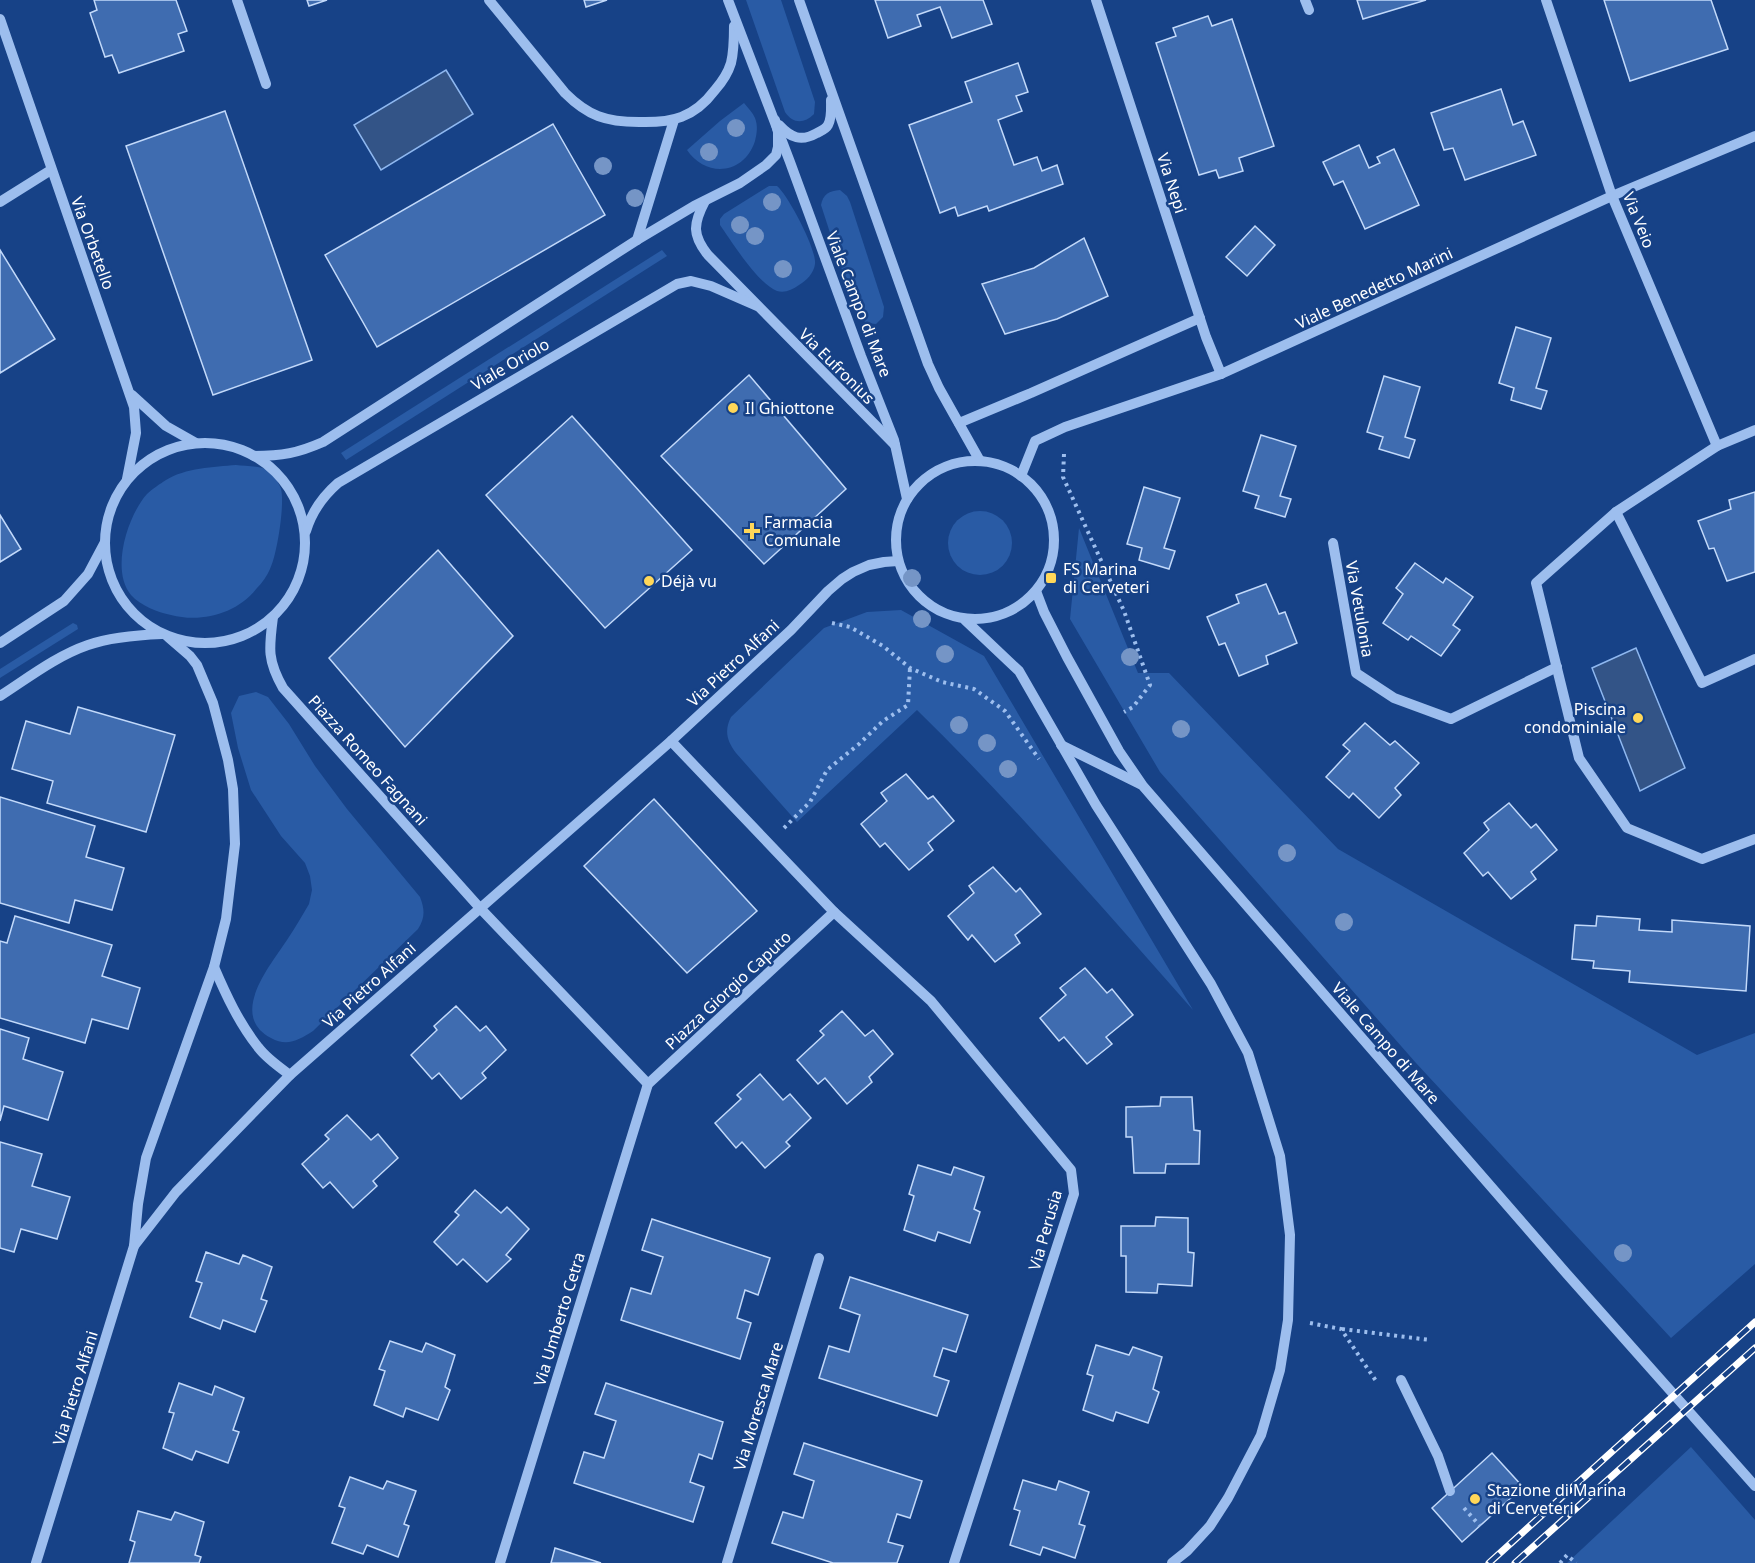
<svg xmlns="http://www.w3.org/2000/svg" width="1755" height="1563" font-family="'Noto Sans',sans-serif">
  <rect width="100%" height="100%" fill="#174287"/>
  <!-- green -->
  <g fill="#295ba5">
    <path d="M 746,0 L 781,0 L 815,102 L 814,114 C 804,124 793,124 785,112 Z"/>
    <path d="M 744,103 C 748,108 753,113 755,118 C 758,126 757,133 755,141 C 744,175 706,178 687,150 L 720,121 Z"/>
    <path d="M 769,186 L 777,186 C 788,195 817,250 815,264 C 814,273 806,281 799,285 C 792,290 785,293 777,291 C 758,284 732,242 720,225 L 720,219 L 724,214 Z"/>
    <path d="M 840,190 L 847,196 L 850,202 L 884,307 L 883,317 L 876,324 L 867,323 L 857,316 L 821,205 C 823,194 829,191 840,190 Z"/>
    <path d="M 662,250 L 667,256 L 346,460 L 341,453 Z"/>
    <path d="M 236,465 C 245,466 260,466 268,470 C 273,473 279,483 281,489 C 285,504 277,555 270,569 C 267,576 262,583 257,588 C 237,614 201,623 171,615 C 157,612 141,606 131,595 C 110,570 128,515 147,494 C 152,489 160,484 166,480 C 185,468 214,467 236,465 Z"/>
    <circle cx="980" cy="543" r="32"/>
    <path d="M 1079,528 L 1138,673 L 1169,673 L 1338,849 L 1697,1055 L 1755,1033 L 1755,1264 L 1671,1338 L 1416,1063 L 1160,772 L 1070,619 Z"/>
    <path d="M 901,610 L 984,656 L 1193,1010 C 1103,908 1014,805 917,710 L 797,822 L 736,753 C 727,741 724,731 731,717 L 824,628 L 867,612 Z"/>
    <path d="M 73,623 L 77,625 L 78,629 L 0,678 L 0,669 Z"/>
    <path d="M 256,692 L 268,697 L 289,724 L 315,766 L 347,809 L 420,897 C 425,910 425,918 418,929 L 313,1031 C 299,1040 287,1047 271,1038 C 228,1015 270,966 287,940 C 295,928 302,916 309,904 L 312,890 L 310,876 L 305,863 L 281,836 L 251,790 L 238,748 L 231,713 L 239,696 Z"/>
    <path d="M 1691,1447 L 1755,1520 L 1755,1563 L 1567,1563 Z"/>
  </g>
  <!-- water -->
  <g fill="#335487" stroke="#8fb8f0" stroke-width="1.5">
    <path d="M 446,70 L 473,114 L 381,170 L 354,125 Z"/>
    <path d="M 1636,648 L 1685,768 L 1640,791 L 1592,668 Z"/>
  </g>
  <!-- building -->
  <g fill="#3f6cb0" stroke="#c2d9fa" stroke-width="1.5">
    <path d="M 94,0 L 176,0 L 187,31 L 178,34 L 184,51 L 119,73 L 112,55 L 105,57 L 90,13 L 97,10 Z"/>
    <path d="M 307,0 L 327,0 L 309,6 Z"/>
    <path d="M 584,0 L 607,0 L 586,7 Z"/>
    <path d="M 875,0 L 983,0 L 992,24 L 952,38 L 940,7 L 917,15 L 921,26 L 888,38 Z"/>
    <path d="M 1357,0 L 1426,0 L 1363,19 Z"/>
    <path d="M 1604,0 L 1711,0 L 1728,49 L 1630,81 Z"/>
    <path d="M 1208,16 L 1212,26 L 1232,19 L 1274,146 L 1239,158 L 1243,171 L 1219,178 L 1216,170 L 1199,175 L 1156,43 L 1176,36 L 1173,28 Z"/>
    <path d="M 1018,63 L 1028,92 L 1016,96 L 1022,111 L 998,120 L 1014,165 L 1037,157 L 1042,171 L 1057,165 L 1063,184 L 989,211 L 987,206 L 958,216 L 955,207 L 940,213 L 909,125 L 972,102 L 965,82 Z"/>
    <path d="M 1501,89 L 1513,125 L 1523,121 L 1536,155 L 1465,180 L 1453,148 L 1444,150 L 1431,113 Z"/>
    <path d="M 225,111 L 312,360 L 213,395 L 126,146 Z"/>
    <path d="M 553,124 L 605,215 L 377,347 L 325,255 Z"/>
    <path d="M 1359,145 L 1369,168 L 1380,163 L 1377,157 L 1394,149 L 1419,205 L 1365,229 L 1343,181 L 1334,185 L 1323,162 Z"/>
    <path d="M 1255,226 L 1275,245 L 1247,276 L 1226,257 Z"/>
    <path d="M 1084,238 L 1108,296 L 1057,319 L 1005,334 L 982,284 L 1034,268 Z"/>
    <path d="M 0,250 L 55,339 L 0,373 Z"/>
    <path d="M 1516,327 L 1551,338 L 1536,388 L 1547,391 L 1541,409 L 1511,400 L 1514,388 L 1499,383 Z"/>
    <path d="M 749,375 L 846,489 L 764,564 L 661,456 Z"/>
    <path d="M 1384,376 L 1420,387 L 1405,437 L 1415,440 L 1409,458 L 1379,449 L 1383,437 L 1367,432 Z"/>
    <path d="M 572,416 L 692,550 L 605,628 L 486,495 Z"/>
    <path d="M 1261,435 L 1296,446 L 1280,496 L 1291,499 L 1285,517 L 1255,508 L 1259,496 L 1243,491 Z"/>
    <path d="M 1144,487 L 1180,498 L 1164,548 L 1175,551 L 1169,569 L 1139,560 L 1142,548 L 1127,544 Z"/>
    <path d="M 1755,492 L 1755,572 L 1727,581 L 1714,548 L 1709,549 L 1698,521 L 1731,509 L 1729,500 Z"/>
    <path d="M 0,515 L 21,549 L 0,562 Z"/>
    <path d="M 438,550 L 513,636 L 405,747 L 329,658 Z"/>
    <path d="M 1415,563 L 1443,583 L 1446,578 L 1473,597 L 1453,625 L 1460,630 L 1441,656 L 1411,636 L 1408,640 L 1383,623 L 1403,594 L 1396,588 Z"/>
    <path d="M 1266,584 L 1279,614 L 1285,612 L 1297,643 L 1266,656 L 1268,664 L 1239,676 L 1225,643 L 1219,645 L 1207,617 L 1239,603 L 1236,595 Z"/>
    <path d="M 78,707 L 175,735 L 146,832 L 47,803 L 53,781 L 12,769 L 26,721 L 70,734 Z"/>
    <path d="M 1365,723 L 1390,745 L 1395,741 L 1419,763 L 1395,788 L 1401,795 L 1379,818 L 1353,793 L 1349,798 L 1326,777 L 1350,751 L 1343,745 Z"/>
    <path d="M 906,774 L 928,799 L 933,796 L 954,821 L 928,843 L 933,850 L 909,870 L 885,843 L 880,847 L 861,824 L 887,801 L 881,793 Z"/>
    <path d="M 0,797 L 95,826 L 86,857 L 124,868 L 112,910 L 75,900 L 69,923 L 0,903 Z"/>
    <path d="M 654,799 L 757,911 L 687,973 L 584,866 Z"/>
    <path d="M 1509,803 L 1531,828 L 1536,824 L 1557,850 L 1531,872 L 1536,879 L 1511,899 L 1488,872 L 1483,876 L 1464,853 L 1489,830 L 1484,823 Z"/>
    <path d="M 993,867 L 1016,892 L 1020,888 L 1041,914 L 1015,935 L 1020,943 L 995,962 L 972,935 L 968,940 L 948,916 L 974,893 L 969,886 Z"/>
    <path d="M 15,916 L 112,945 L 102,976 L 140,988 L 128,1029 L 92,1019 L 85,1043 L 0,1018 L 0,941 L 7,943 Z"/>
    <path d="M 1597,916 L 1640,919 L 1639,930 L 1672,932 L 1672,920 L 1750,926 L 1746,991 L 1629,982 L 1630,971 L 1593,968 L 1594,961 L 1572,959 L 1575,925 L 1596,926 Z"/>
    <path d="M 1085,968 L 1107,993 L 1112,989 L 1133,1015 L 1106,1037 L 1112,1044 L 1087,1064 L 1064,1037 L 1059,1041 L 1040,1018 L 1066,995 L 1060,988 Z"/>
    <path d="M 456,1006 L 480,1031 L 486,1026 L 506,1050 L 482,1073 L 486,1078 L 461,1099 L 439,1073 L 432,1079 L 411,1055 L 437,1030 L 434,1026 Z"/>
    <path d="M 842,1011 L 865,1036 L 873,1030 L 893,1054 L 869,1077 L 872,1082 L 847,1104 L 825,1078 L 818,1084 L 797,1060 L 824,1035 L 820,1031 Z"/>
    <path d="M 0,1029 L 29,1038 L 23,1059 L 63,1072 L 48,1120 L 4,1106 L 0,1121 Z"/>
    <path d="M 760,1074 L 783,1100 L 790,1094 L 811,1118 L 786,1142 L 790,1146 L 765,1168 L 742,1142 L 736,1148 L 715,1123 L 741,1099 L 737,1095 Z"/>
    <path d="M 1161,1097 L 1192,1097 L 1194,1130 L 1200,1131 L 1199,1164 L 1166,1164 L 1165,1173 L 1134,1173 L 1132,1137 L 1126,1137 L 1126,1107 L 1160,1106 Z"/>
    <path d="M 347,1115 L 371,1140 L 378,1134 L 398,1158 L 373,1181 L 377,1186 L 353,1208 L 330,1182 L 323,1188 L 302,1164 L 329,1139 L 325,1135 Z"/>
    <path d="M 0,1142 L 42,1154 L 32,1186 L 70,1197 L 57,1239 L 21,1229 L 14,1252 L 0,1248 Z"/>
    <path d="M 918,1165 L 951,1175 L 954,1167 L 984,1177 L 974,1209 L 980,1212 L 970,1243 L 938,1232 L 935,1241 L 904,1230 L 914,1196 L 909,1194 Z"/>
    <path d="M 475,1190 L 501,1213 L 507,1207 L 529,1229 L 506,1255 L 511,1259 L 487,1282 L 463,1259 L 457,1265 L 434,1242 L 459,1215 L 455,1212 Z"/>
    <path d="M 1156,1217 L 1188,1218 L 1188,1252 L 1194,1253 L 1192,1286 L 1158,1284 L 1157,1293 L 1126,1292 L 1126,1256 L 1121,1256 L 1121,1226 L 1155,1226 Z"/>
    <path d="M 652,1219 L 770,1258 L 758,1295 L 745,1290 L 737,1318 L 751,1323 L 740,1359 L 621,1320 L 631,1288 L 651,1294 L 663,1257 L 642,1250 Z"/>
    <path d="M 206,1252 L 239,1264 L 243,1255 L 272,1267 L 261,1299 L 267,1301 L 255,1332 L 223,1320 L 220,1329 L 190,1317 L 202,1283 L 196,1281 Z"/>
    <path d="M 850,1277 L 968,1315 L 956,1352 L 943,1348 L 934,1376 L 949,1381 L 937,1416 L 819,1378 L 829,1346 L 849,1352 L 860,1315 L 840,1308 Z"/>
    <path d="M 390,1341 L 422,1352 L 426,1343 L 455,1355 L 445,1387 L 450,1390 L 438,1420 L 406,1408 L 403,1417 L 374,1405 L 385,1371 L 379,1369 Z"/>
    <path d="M 1096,1345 L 1129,1355 L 1133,1347 L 1162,1357 L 1153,1389 L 1159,1392 L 1148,1423 L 1116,1412 L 1113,1421 L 1083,1410 L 1093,1376 L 1087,1374 Z"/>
    <path d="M 179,1383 L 212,1395 L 215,1386 L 244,1398 L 233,1430 L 239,1432 L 228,1463 L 196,1451 L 192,1460 L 163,1448 L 174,1413 L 169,1412 Z"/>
    <path d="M 606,1383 L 723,1422 L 712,1459 L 699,1454 L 690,1482 L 704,1487 L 693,1522 L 574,1483 L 584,1452 L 604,1458 L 616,1421 L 595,1414 Z"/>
    <path d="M 804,1443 L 922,1481 L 910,1518 L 897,1514 L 888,1542 L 903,1546 L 897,1563 L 833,1563 L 772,1543 L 783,1512 L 803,1518 L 814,1481 L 794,1474 Z"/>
    <path d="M 1492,1453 L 1523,1487 L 1462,1542 L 1432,1508 Z"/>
    <path d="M 350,1477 L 383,1489 L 387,1481 L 416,1491 L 404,1524 L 409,1526 L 398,1557 L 367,1545 L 363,1554 L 332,1543 L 345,1508 L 339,1506 Z"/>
    <path d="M 1023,1480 L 1056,1490 L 1059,1481 L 1089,1492 L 1079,1524 L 1085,1526 L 1075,1558 L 1043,1547 L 1040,1555 L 1010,1545 L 1020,1511 L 1014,1509 Z"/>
    <path d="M 138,1511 L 171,1520 L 175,1512 L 204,1522 L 195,1555 L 201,1557 L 199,1563 L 129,1563 L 135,1542 L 130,1540 Z"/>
    <path d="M 555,1548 L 601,1563 L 551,1563 Z"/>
  </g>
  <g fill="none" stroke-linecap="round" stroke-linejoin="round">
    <!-- path -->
    <g stroke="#9dbeee" stroke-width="4" stroke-dasharray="3 4.5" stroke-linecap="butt">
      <path d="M 1064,454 L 1063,477 L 1124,611 L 1150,685 L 1133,707 L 1124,712"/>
      <path d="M 832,623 L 850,627 L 883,646 L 910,668 L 942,682 L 974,689 L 1005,711 L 1039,759"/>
      <path d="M 784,828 L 810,802 L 827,770 L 859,744 L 883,721 L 908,705 L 910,668"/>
      <path d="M 1310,1323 L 1341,1329 L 1376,1381"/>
      <path d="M 1342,1329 L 1430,1340"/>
      <path d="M 1464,1508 L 1480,1526"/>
      <path d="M 1560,1563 L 1567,1555 L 1576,1563"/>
    </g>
    <!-- minor -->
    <g stroke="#9dbeee" stroke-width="10">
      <path d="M 237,0 L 266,84"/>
      <path d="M 489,0 L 565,93 C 588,116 606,122 639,122 C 672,123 694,118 715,90 C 722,82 728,73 731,63 C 734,51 734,38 734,26"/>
      <path d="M 728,0 L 790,162 L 861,356 L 894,440 L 907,499"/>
      <path d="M 799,0 L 928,364 L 939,388 L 980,461"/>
      <path d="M 1096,0 L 1206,337 L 1221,374"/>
      <path d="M 1305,0 L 1309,10"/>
      <path d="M 1546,0 L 1612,196 L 1717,446"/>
      <path d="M 0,19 L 134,407 L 136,433 L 127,479"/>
      <path d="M 779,125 C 791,138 801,142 817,133 C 821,131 826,129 828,125 C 832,118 831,108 831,100"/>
      <path d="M 705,201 C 693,224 692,235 708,255 L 895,445"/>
      <path d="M 0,202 L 51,170"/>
      <path d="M 637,240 L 674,120"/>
      <path d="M 132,395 L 166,426 L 196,443"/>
      <path d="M 959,423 L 1031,393 L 1200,318"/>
      <path d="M 1755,430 L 1717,446 L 1616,512 L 1536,583 L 1579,758 L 1627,828 L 1702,859 L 1755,839"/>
      <circle cx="205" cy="543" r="100"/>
      <path d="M 254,456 C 282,456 298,453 323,442 L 637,240 L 694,206 L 740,183 L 766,165 L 776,155 L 778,147 L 778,132 L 775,120"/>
      <circle cx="975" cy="540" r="79"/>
      <path d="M 1021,476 L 1035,441 L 1065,427 L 1221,374 L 1612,196 L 1755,136"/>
      <path d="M 1616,512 L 1702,683 L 1755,659"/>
      <path d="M 306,531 C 312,511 322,497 338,483 L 677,284 L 691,281 L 711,286 L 757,306"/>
      <path d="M 1333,543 L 1356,673 L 1394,698 L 1451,719 L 1557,667"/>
      <path d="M 1036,591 L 1044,612 L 1067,657 L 1119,751 L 1143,786 L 1566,1273 L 1755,1486"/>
      <path d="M 273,617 C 269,648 267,660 283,688 L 479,907 L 648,1084"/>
      <path d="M 965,620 L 1019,671 L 1096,805 L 1211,984 L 1248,1053 L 1280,1156 L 1290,1235 L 1288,1320 L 1280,1370 L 1261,1435 L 1228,1498 L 1210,1526 L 1187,1551 L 1172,1563"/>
      <path d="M 0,643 L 64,601 L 88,574 L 105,542"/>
      <path d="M 0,696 C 28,678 56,656 88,645 C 111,637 137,635 162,634"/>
      <path d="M 1061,745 L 1140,784"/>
      <path d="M 834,912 L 931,1001 L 1071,1170 L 1074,1194 L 954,1563"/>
      <path d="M 214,967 C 226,995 239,1023 258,1047 C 266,1058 279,1067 290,1075"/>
      <path d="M 134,1246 L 138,1204 L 146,1158 L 214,967 L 226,919 L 235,844 L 233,789 L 228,760 L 213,703 L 197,665 L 190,656 L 168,637"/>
      <path d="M 1401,1380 L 1438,1456 L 1450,1491"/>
      <path d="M 36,1563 L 134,1246 L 176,1192 L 290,1075 L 671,741 L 791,630 L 828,591 L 842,579 L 853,572 L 869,565 L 884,562 L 898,561"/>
      <path d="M 500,1563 L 648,1084 L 834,912 L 671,741"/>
      <path d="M 727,1563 L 819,1258"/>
    </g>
    <defs>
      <g id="rail">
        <path d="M 1489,1563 L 1755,1322"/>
        <path d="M 1515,1563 L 1755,1348"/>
      </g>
    </defs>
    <!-- rail casing -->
    <use href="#rail" stroke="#fff" stroke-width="7"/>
    <!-- rail -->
    <use href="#rail" stroke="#174287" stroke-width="4.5" stroke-dasharray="14" stroke-linecap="butt"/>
  </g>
  <!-- trees -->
  <g fill="#7595c6">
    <circle cx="736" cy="128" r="9"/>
    <circle cx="709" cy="152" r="9"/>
    <circle cx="603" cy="166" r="9"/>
    <circle cx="635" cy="198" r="9"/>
    <circle cx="772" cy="202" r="9"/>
    <circle cx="740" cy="225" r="9"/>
    <circle cx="755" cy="236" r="9"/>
    <circle cx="783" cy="269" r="9"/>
    <circle cx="912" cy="578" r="9"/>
    <circle cx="922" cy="619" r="9"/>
    <circle cx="945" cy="654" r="9"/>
    <circle cx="1130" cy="657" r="9"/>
    <circle cx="959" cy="725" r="9"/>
    <circle cx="1181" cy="729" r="9"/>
    <circle cx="987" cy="743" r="9"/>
    <circle cx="1008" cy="769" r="9"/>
    <circle cx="1287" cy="853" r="9"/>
    <circle cx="1344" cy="922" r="9"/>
    <circle cx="1623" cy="1253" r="9"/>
  </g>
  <!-- markers -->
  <g fill="#ffd759" stroke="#174287" stroke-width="2">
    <circle cx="733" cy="408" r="6"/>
    <path d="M749 522h6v6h6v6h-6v6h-6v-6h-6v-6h6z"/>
    <rect x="1045" y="572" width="12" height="12" rx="3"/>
    <circle cx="649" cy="581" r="6"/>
    <circle cx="1638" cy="718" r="6"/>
    <circle cx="1475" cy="1499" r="6"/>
  </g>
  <g text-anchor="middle" stroke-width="5" stroke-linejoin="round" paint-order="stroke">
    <!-- street labels -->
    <g font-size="16" fill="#fff" stroke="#174287">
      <text transform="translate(1172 183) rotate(72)" y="6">Via Nepi</text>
      <text transform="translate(1639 220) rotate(68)" y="6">Via Veio</text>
      <text transform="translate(93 243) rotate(70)" y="6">Via Orbetello</text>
      <text transform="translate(1374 288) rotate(-25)" y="6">Viale Benedetto Marini</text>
      <text transform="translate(859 304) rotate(69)" y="6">Viale Campo di Mare</text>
      <text transform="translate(510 364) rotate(-30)" y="6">Viale Oriolo</text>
      <text transform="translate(837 366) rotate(45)" y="6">Via Eufronius</text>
      <text transform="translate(1360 609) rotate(80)" y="6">Via Vetulonia</text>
      <text transform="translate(733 663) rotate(-43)" y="6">Via Pietro Alfani</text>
      <text transform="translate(368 760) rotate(48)" y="6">Piazza Romeo Fagnani</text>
      <text transform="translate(369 985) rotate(-42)" y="6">Via Pietro Alfani</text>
      <text transform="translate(728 990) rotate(-43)" y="6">Piazza Giorgio Caputo</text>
      <text transform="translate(1386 1043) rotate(49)" y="6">Viale Campo di Mare</text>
      <text transform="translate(1045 1230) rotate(-74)" y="6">Via Perusia</text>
      <text transform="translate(559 1319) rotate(-73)" y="6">Via Umberto Cetra</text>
      <text transform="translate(75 1388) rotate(-73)" y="6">Via Pietro Alfani</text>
      <text transform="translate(758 1406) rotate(-73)" y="6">Via Moresca Mare</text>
    </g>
    <!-- poi labels -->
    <g font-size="16" fill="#fff" stroke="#174287" text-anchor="start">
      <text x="745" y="414">Il Ghiottone</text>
      <text x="764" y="528">Farmacia<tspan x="764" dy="18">Comunale</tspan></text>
      <text x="1063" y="575">FS Marina<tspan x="1063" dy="18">di Cerveteri</tspan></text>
      <text x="661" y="587">Déjà vu</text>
      <text x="1626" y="715" text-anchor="end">Piscina<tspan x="1626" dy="18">condominiale</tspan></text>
      <text x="1487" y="1496">Stazione di Marina<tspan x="1487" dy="18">di Cerveteri</tspan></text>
    </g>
  </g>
</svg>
